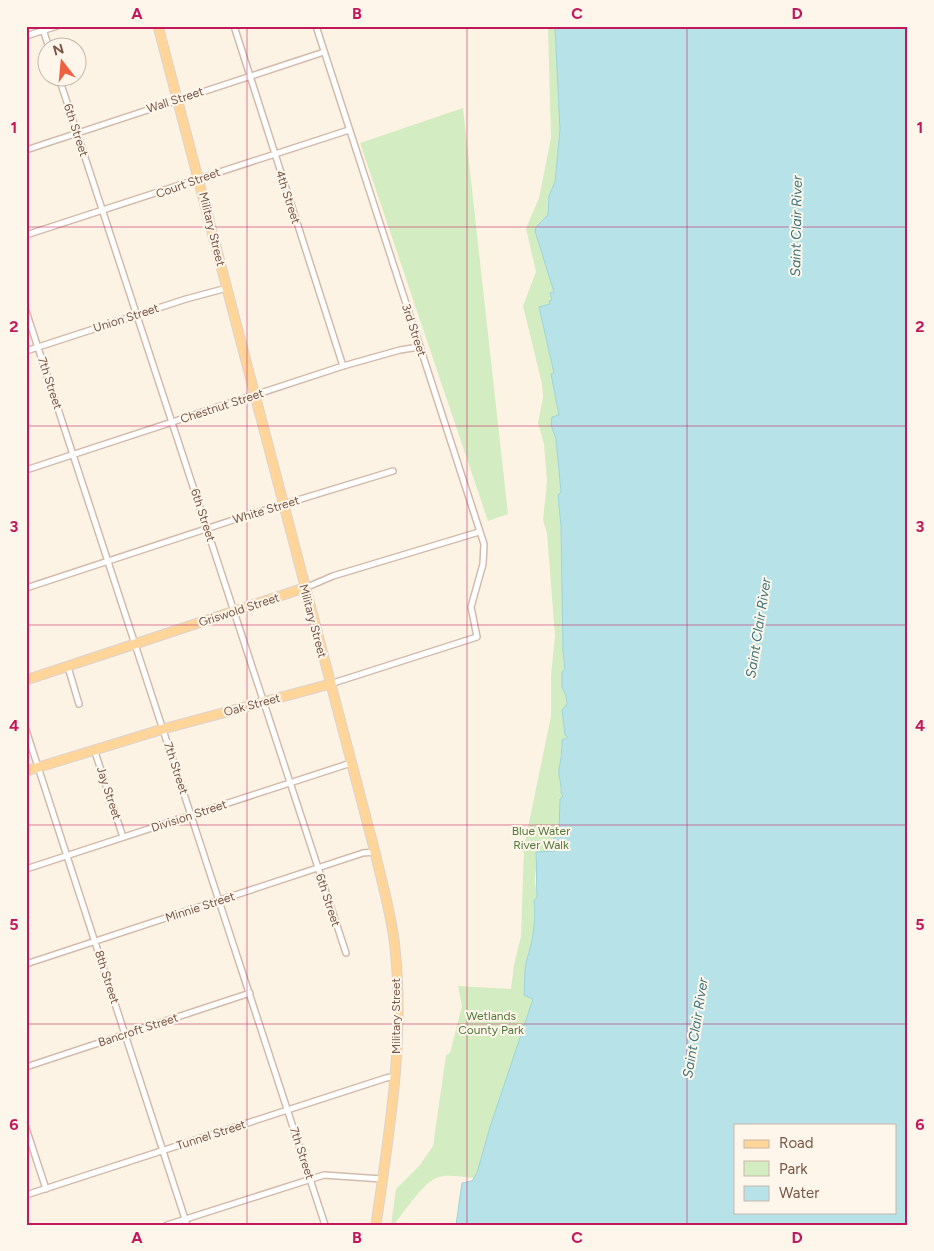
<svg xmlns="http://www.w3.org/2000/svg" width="934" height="1251" font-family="Figtree,sans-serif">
  <rect width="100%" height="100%" fill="#fdf3e4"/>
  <!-- green -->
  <g fill="#d4ecc1">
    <path d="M 548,26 L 555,26 L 560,130 L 555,182 L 549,197 L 548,215 L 536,227 L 554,292 L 550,304 L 539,308 L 554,373 L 551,374 L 559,415 L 551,425 L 556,439 L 561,492 L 558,495 L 561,526 L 563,652 L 565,669 L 562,672 L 562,688 L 566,695 L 568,736 L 562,740 C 561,756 558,771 563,787 L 561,790 L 563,794 C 559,806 562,820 559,832 L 554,834 L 555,851 L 536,853 C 537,861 536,869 535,877 C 534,883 537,891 537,897 L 534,902 C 536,921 534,941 527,959 C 524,967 525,985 524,995 L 534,999 L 490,1127 L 477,1173 L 475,1178 C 463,1177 450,1174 439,1177 C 424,1181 404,1212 394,1225 L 391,1225 L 396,1189 L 420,1165 L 433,1146 L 446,1055 L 450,1053 L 462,1006 L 458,986 L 511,989 L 514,965 L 521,936 L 524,847 L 551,716 L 551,675 L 555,636 L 547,533 L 543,520 L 547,481 L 544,444 L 538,423 L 543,397 L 542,384 L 523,306 L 536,272 L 526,228 L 539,198 L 551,138 Z"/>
    <path d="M 463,108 L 508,514 L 488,521 L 360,143 Z"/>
  </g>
  <!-- water -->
  <path fill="#b7e3e8" stroke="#9dd4db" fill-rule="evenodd" d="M 555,26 L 908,26 L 908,1225 L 456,1225 L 462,1183 L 472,1181 L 477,1173 L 490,1127 L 533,999 L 524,995 C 525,985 524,967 527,959 C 533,941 536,921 534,901 L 537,897 C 536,881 537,867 536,852 L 555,851 L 554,834 L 559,832 L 560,799 L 563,796 L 561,793 C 562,785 558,775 559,769 C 561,760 562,750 562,740 L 568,737 L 565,735 L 562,710 L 567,704 L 566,695 L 562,688 L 562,672 L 565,669 L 563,652 L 561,526 L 558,495 L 561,492 L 556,439 L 551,425 L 552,417 L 559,415 L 551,374 L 554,373 L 539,307 L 550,304 L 549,301 L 552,300 L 550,293 L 554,292 L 535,231 L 536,227 L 548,215 L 549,196 L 555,182 L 560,130 ZM 735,1125 L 895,1125 L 895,1212 L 735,1212 Z"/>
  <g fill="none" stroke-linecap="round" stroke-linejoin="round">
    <defs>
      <g id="minor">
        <path d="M 42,26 L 49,48"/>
        <path d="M 234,26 L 343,366"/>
        <path d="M 316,26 L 484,544 L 483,564 L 471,607 L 477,637 L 330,684"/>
        <path d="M 26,36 L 57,26"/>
        <path d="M 59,78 L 346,953"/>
        <path d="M 26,150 L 324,52"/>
        <path d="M 26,235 L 349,130"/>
        <path d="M 26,311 L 325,1225"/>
        <path d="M 26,351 L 186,299 L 227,288"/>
        <path d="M 26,470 L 343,366 L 400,350 L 419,347"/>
        <path d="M 26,588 L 242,517 L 393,471"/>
        <path d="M 305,588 L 333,576 L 479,532"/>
        <path d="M 68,667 L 79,704"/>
        <path d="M 26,730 L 187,1225"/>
        <path d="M 94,749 L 123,837"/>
        <path d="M 26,869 L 351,763"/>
        <path d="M 26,964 L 363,853 L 375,852"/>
        <path d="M 26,1067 L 250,993"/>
        <path d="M 26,1128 L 46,1189"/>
        <path d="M 26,1195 L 386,1078 L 396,1076"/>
        <path d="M 167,1225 L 324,1175 L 382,1179"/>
      </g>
      <g id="primary">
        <path d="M 158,26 L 375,852 C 382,883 392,916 395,948 C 405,1041 389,1133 376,1225"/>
        <path d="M 26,680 L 304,588"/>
        <path d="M 26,771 L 163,729 L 330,684"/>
      </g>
    </defs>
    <!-- minor casing -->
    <use href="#minor" stroke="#d2bbac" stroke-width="8"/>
    <!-- primary casing -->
    <use href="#primary" stroke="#dcd3cf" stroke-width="11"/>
    <!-- minor -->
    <use href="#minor" stroke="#fff" stroke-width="5"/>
    <!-- primary -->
    <use href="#primary" stroke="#ffd599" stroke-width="9"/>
  </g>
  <!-- grid -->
  <path fill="none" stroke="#c2185b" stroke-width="1" stroke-opacity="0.55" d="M 247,26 L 247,1225M 467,26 L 467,1225M 687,26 L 687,1225M 26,227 L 908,227M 26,426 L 908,426M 26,625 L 908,625M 26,825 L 908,825M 26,1024 L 908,1024"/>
  <g text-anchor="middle" stroke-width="4" stroke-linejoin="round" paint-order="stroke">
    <!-- street labels -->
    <g font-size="12" fill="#785748" stroke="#fff6eb">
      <text transform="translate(175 100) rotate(-18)" y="4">Wall Street</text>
      <text transform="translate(76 130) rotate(72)" y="4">6th Street</text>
      <text transform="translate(188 183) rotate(-20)" y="4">Court Street</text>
      <text transform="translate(288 197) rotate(72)" y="4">4th Street</text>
      <text transform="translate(212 229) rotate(76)" y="4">Military Street</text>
      <text transform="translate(126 318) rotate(-18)" y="4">Union Street</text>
      <text transform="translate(414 330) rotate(72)" y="4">3rd Street</text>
      <text transform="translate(50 383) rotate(72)" y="4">7th Street</text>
      <text transform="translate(222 406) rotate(-18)" y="4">Chestnut Street</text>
      <text transform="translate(266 510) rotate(-17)" y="4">White Street</text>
      <text transform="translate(203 515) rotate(72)" y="4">6th Street</text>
      <text transform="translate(239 610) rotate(-18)" y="4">Griswold Street</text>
      <text transform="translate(313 621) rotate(75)" y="4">Military Street</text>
      <text transform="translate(252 705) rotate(-15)" y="4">Oak Street</text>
      <text transform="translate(176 768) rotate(72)" y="4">7th Street</text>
      <text transform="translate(109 793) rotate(72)" y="4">Jay Street</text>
      <text transform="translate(189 816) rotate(-18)" y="4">Division Street</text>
      <text transform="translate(328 900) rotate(72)" y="4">6th Street</text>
      <text transform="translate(200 907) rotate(-18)" y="4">Minnie Street</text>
      <text transform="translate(107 977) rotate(72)" y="4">8th Street</text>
      <text transform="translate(396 1016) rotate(-90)" y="4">Military Street</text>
      <text transform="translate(138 1030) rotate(-18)" y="4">Bancroft Street</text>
      <text transform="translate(211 1135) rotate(-18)" y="4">Tunnel Street</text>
      <text transform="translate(302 1153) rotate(72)" y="4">7th Street</text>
    </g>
    <!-- park labels -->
    <g font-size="12" fill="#51783c" stroke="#fff6eb">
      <text x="541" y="835">Blue Water<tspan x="541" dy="14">River Walk</tspan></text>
      <text x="491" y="1020">Wetlands<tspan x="491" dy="14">County Park</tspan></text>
    </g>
    <!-- water labels -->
    <g font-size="14" font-style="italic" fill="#3a767e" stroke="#fff6eb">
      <text transform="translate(796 226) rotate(-89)" y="5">Saint Clair River</text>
      <text transform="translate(758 628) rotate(-81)" y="5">Saint Clair River</text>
      <text transform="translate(695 1028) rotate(-81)" y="5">Saint Clair River</text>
    </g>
  </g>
  <!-- border -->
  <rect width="934" height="1251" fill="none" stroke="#fff6eb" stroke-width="55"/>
  <!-- legend -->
  <rect x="734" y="1124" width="162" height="90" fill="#fff6eb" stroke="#c9b6aa"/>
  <rect x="744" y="1140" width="25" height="8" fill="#ffd599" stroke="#c9b6aa"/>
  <text x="779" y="1148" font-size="15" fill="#785748">Road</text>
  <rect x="744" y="1161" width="25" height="15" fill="#d4ecc1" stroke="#c9b6aa"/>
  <text x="779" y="1174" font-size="15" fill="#785748">Park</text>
  <rect x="744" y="1186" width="25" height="15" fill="#b7e3e8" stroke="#c9b6aa"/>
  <text x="779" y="1198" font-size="15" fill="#785748">Water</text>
  <!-- north arrow -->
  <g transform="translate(62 62) rotate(344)"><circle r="24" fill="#fff6eb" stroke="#c9b6aa"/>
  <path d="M0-4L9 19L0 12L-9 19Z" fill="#ee6242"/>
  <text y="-8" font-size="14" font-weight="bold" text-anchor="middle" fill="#785748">N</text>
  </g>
  <rect x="28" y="28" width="878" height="1196" fill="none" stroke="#c2185b" stroke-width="2"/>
  <g font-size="16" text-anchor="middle" font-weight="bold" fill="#c2185b">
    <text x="137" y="19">A</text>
    <text x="357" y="19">B</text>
    <text x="577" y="19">C</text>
    <text x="797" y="19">D</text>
    <text x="14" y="133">1</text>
    <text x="920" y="133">1</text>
    <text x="14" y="332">2</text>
    <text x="920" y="332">2</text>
    <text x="14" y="532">3</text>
    <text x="920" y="532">3</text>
    <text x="14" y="731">4</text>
    <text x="920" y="731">4</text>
    <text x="14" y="930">5</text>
    <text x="920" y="930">5</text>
    <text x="14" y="1130">6</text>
    <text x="920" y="1130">6</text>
    <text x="137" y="1243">A</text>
    <text x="357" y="1243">B</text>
    <text x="577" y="1243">C</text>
    <text x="797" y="1243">D</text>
  </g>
</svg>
